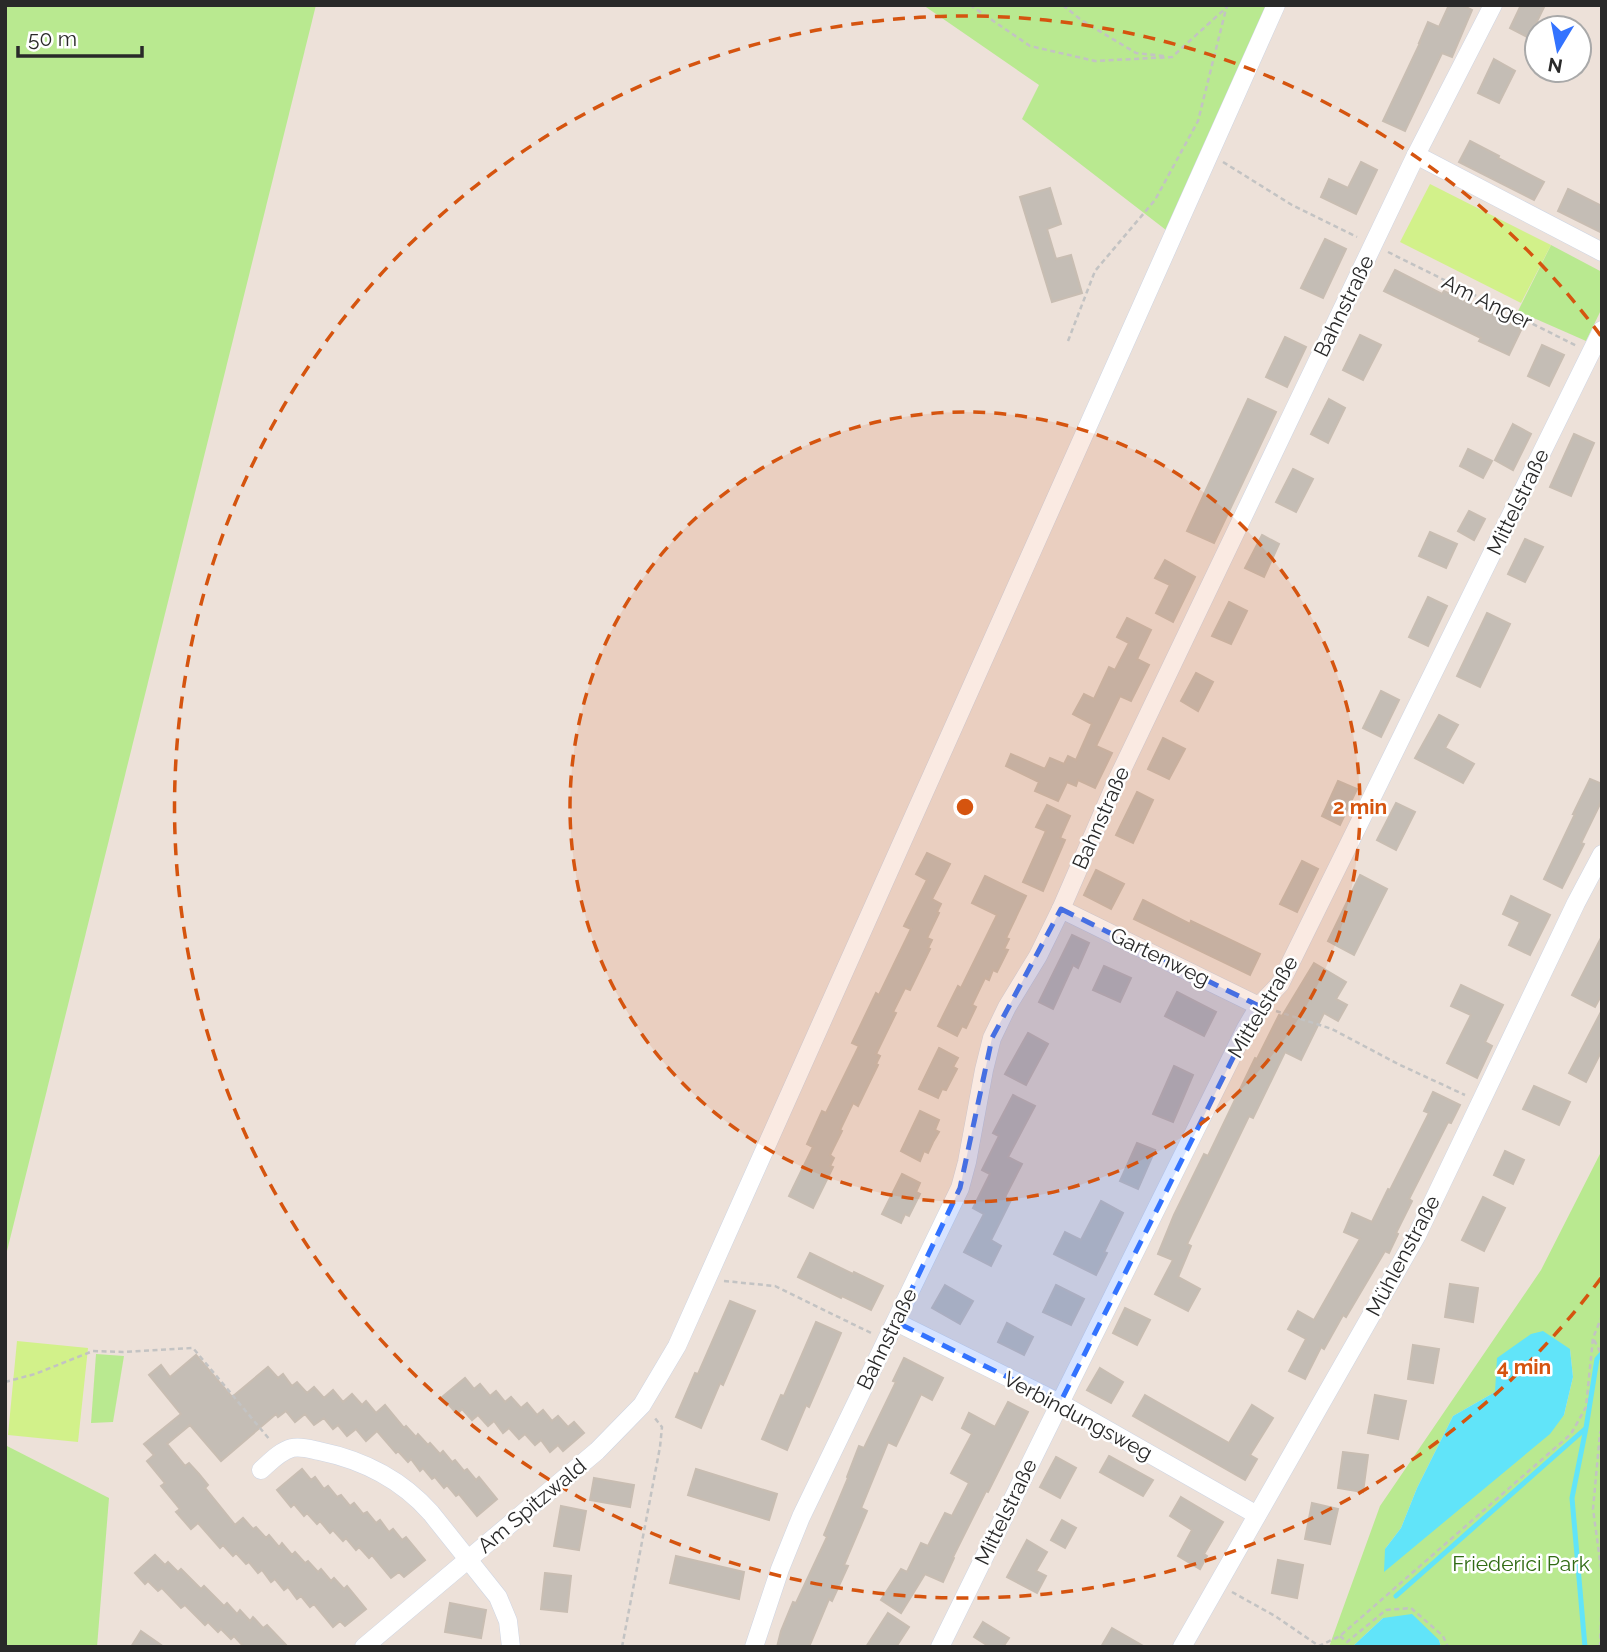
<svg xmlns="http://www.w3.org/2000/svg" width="1607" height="1652" font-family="Raleway,sans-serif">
  <rect width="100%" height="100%" fill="#ede1d9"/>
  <!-- green -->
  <g fill="#b9e990" fill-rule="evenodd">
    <path d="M 5,5 L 316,5 L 5,1259 Z"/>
    <path d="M 923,5 L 1267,5 L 1166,230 L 1022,119 L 1039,85 Z"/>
    <path d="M 1551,245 L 1602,272 L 1602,308 L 1586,341 L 1518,311 Z"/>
    <path d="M 1602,1150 L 1602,1647 L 1441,1647 L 1439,1640 L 1383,1618 L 1352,1647 L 1329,1647 L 1380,1506 L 1541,1270 ZM 1570,1349 L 1573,1377 L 1564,1415 L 1385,1549 L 1401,1528 L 1417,1488 L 1453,1416 Z"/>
    <path d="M 96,1354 L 124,1356 L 113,1422 L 91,1423 Z"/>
    <path d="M 5,1445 L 109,1498 L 97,1647 L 5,1647 Z"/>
  </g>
  <!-- pitch -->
  <g fill="#d2f18a">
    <path d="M 1430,184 L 1551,245 L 1521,303 L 1400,242 Z"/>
    <path d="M 17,1341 L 88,1348 L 78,1442 L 8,1435 Z"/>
  </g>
  <!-- water -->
  <g fill="#61e4f9">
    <path d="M 1543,1331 L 1570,1349 L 1573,1377 L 1564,1415 L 1550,1434 L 1384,1572 L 1385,1549 L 1401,1528 L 1417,1488 L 1453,1416 L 1495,1392 L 1497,1358 L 1531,1334 Z"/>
    <path d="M 1412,1614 L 1439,1640 L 1441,1647 L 1352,1647 L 1383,1618 Z"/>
  </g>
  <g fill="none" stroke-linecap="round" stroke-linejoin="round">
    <!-- stream -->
    <g stroke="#61e4f9" stroke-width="5">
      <path d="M 1396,1596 L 1585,1429"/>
      <path d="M 1585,1647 L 1572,1498 L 1586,1428 L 1597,1359 L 1602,1353"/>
    </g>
  </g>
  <!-- building -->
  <g fill="#c4bdb5" stroke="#c8bdb2" stroke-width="2">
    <path d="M 1449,5 L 1462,5 L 1472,10 L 1452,57 L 1442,53 L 1405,131 L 1383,121 L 1420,43 L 1419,43 L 1428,22 L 1439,27 Z"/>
    <path d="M 1521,5 L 1545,5 L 1529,38 L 1510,28 Z"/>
    <path d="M 1494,59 L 1515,71 L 1499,103 L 1478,93 Z"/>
    <path d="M 1470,141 L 1499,156 L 1498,158 L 1544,182 L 1534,200 L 1459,162 Z"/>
    <path d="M 1361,162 L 1377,170 L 1356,214 L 1321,197 L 1329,179 L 1348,188 Z"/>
    <path d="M 1050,188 L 1061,224 L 1047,229 L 1056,259 L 1071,255 L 1082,293 L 1052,302 L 1020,197 Z"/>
    <path d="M 1568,189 L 1602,206 L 1602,233 L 1558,211 Z"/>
    <path d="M 1325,239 L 1346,249 L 1323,298 L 1301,288 Z"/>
    <path d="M 1395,270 L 1442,294 L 1444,291 L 1522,328 L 1509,355 L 1479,341 L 1481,338 L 1384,291 Z"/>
    <path d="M 1360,335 L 1381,345 L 1363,380 L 1343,370 Z"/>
    <path d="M 1285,337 L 1306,347 L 1287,387 L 1266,377 Z"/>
    <path d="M 1542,345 L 1564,355 L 1549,386 L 1528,376 Z"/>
    <path d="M 1248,399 L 1276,412 L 1214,543 L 1187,531 Z"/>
    <path d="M 1329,399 L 1345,408 L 1328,443 L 1311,434 Z"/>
    <path d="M 1513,424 L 1531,434 L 1513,470 L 1495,460 Z"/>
    <path d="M 1574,434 L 1594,443 L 1571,496 L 1550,487 Z"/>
    <path d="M 1468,449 L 1492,461 L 1483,478 L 1460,466 Z"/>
    <path d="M 1293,469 L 1313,479 L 1296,512 L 1276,502 Z"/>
    <path d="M 1469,511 L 1485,519 L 1474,540 L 1458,531 Z"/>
    <path d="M 1430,532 L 1457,544 L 1446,568 L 1419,556 Z"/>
    <path d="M 1262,535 L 1279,544 L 1264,577 L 1245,568 Z"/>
    <path d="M 1525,539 L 1543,547 L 1525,582 L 1508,574 Z"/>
    <path d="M 1165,560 L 1195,577 L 1173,622 L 1156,613 L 1170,585 L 1155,578 Z"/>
    <path d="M 1428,597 L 1447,606 L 1428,646 L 1409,637 Z"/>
    <path d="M 1229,602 L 1247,611 L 1231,644 L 1212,636 Z"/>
    <path d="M 1487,613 L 1510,624 L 1480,687 L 1457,676 Z"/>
    <path d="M 1127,618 L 1151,630 L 1137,659 L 1149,665 L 1131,701 L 1120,696 L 1096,746 L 1112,753 L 1095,788 L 1078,780 L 1076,786 L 1067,782 L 1058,801 L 1035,791 L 1039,782 L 1006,766 L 1011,754 L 1045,769 L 1050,758 L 1064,764 L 1068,756 L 1076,760 L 1092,724 L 1073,714 L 1084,694 L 1094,699 L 1109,667 L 1115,670 L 1129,643 L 1117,637 Z"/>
    <path d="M 1196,673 L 1213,682 L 1198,711 L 1181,701 Z"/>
    <path d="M 1381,691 L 1399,700 L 1381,737 L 1363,728 Z"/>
    <path d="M 1439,715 L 1458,725 L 1445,748 L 1474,764 L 1463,783 L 1415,758 Z"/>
    <path d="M 1163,738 L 1185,749 L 1169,779 L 1148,769 Z"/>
    <path d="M 1590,779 L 1602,784 L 1602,800 L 1581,843 L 1584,844 L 1562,888 L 1544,879 L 1575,814 L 1573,814 Z"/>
    <path d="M 1338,781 L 1357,789 L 1340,825 L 1322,816 Z"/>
    <path d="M 1137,792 L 1153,800 L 1133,843 L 1116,835 Z"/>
    <path d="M 1396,803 L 1415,812 L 1396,850 L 1377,840 Z"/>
    <path d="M 1047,805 L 1070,816 L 1060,838 L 1065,840 L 1043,891 L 1023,882 L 1046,831 L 1036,827 Z"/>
    <path d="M 927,853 L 950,864 L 932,899 L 941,904 L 937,912 L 939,913 L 927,938 L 932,940 L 928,948 L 930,949 L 910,990 L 905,988 L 893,1012 L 896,1013 L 876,1054 L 880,1056 L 876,1064 L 878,1065 L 858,1106 L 853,1103 L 840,1130 L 842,1131 L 830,1155 L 834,1158 L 830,1166 L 833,1167 L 813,1208 L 789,1196 L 813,1147 L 807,1144 L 822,1111 L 826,1113 L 859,1046 L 852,1043 L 876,993 L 879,995 L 911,929 L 904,926 L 927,880 L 916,874 Z"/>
    <path d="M 1302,861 L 1318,869 L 1297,912 L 1280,904 Z"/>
    <path d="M 1096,870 L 1124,884 L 1111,909 L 1084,895 Z"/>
    <path d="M 1360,875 L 1387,889 L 1354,955 L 1328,941 Z"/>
    <path d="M 985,876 L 1026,896 L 1006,938 L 1009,939 L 1004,949 L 1008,950 L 997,972 L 993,970 L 989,980 L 985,978 L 972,1005 L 976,1007 L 966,1028 L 962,1026 L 957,1036 L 938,1026 L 958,986 L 961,988 L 997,915 L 972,903 Z"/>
    <path d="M 1511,896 L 1550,915 L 1530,955 L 1509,945 L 1520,922 L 1503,914 Z"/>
    <path d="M 1143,900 L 1190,924 L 1191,921 L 1260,954 L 1250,975 L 1134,919 Z"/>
    <path d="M 1072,935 L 1089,943 L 1078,968 L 1073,965 L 1053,1009 L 1039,1002 Z"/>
    <path d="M 1602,936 L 1602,994 L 1595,1007 L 1572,995 Z"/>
    <path d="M 1314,963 L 1346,982 L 1336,999 L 1347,1005 L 1338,1021 L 1324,1013 L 1301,1060 L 1285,1052 L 1253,1118 L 1249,1116 L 1187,1244 L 1191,1246 L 1178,1277 L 1200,1289 L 1188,1311 L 1155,1294 L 1173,1260 L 1158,1254 L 1174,1215 L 1204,1154 L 1208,1156 L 1255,1058 L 1257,1059 L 1279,1015 L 1282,1016 Z"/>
    <path d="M 1104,966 L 1131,978 L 1120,1002 L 1093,990 Z"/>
    <path d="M 1461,985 L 1503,1005 L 1485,1042 L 1492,1046 L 1477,1078 L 1447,1063 L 1471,1015 L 1451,1006 Z"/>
    <path d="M 1177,992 L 1216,1012 L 1204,1036 L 1165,1016 Z"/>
    <path d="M 1602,1010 L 1602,1050 L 1586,1082 L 1569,1073 Z"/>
    <path d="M 1028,1033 L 1048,1044 L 1026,1085 L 1005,1074 Z"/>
    <path d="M 939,1048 L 958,1058 L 953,1067 L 957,1069 L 946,1090 L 942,1089 L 938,1098 L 919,1089 Z"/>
    <path d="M 1174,1066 L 1193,1075 L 1173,1122 L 1153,1114 Z"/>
    <path d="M 1534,1086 L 1570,1102 L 1559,1125 L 1523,1109 Z"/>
    <path d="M 1433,1092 L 1460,1105 L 1451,1123 L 1448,1122 L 1409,1199 L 1412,1201 L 1396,1233 L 1398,1234 L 1389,1253 L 1385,1251 L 1346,1317 L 1343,1315 L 1324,1349 L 1321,1347 L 1305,1379 L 1289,1371 L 1306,1339 L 1288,1329 L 1298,1311 L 1314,1320 L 1360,1239 L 1344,1232 L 1352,1213 L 1372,1222 L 1388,1189 L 1390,1190 L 1429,1113 L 1424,1111 Z"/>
    <path d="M 1013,1095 L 1035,1106 L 1008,1157 L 1022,1164 L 1005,1197 L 1011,1200 L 991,1240 L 1001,1246 L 991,1266 L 964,1252 L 984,1214 L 973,1208 L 990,1174 L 982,1170 L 999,1136 L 993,1133 Z"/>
    <path d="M 920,1111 L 939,1120 L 935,1130 L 939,1132 L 933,1142 L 928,1153 L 924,1151 L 920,1161 L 901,1151 Z"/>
    <path d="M 1137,1143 L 1155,1150 L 1138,1189 L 1120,1181 Z"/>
    <path d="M 1505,1151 L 1524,1160 L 1513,1184 L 1494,1175 Z"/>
    <path d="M 902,1174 L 920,1183 L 916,1192 L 920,1194 L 909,1216 L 905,1214 L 901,1223 L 882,1214 Z"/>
    <path d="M 1483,1197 L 1505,1208 L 1484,1251 L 1462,1240 Z"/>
    <path d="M 1101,1201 L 1123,1213 L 1104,1252 L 1107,1253 L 1096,1275 L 1054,1254 L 1065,1232 L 1081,1240 Z"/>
    <path d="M 810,1253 L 853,1274 L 854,1272 L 883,1286 L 871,1310 L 842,1296 L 841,1298 L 798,1277 Z"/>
    <path d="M 1450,1284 L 1478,1288 L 1473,1322 L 1445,1317 Z"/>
    <path d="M 945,1285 L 973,1301 L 960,1324 L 932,1308 Z"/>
    <path d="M 1056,1285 L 1084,1299 L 1071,1325 L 1043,1312 Z"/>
    <path d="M 730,1301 L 755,1311 L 723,1385 L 720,1383 L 701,1428 L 676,1417 L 695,1373 L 698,1374 Z"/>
    <path d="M 1125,1308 L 1150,1320 L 1137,1345 L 1113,1333 Z"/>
    <path d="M 816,1322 L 841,1333 L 809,1407 L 806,1405 L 787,1450 L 762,1439 L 781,1395 L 784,1396 Z"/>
    <path d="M 1007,1323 L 1033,1337 L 1024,1355 L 998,1342 Z"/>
    <path d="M 1413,1345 L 1439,1349 L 1433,1383 L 1408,1379 Z"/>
    <path d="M 196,1355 L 232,1397 L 268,1367 L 278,1378 L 283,1374 L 292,1386 L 297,1382 L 307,1393 L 314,1387 L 324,1398 L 333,1390 L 343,1402 L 352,1394 L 362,1405 L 366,1401 L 376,1413 L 385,1405 L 404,1428 L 406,1426 L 416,1437 L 418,1434 L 428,1445 L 430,1443 L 440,1454 L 443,1451 L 452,1462 L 455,1460 L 464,1471 L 467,1469 L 476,1480 L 479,1477 L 497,1499 L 477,1516 L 459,1494 L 456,1496 L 447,1485 L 444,1488 L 435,1477 L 432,1479 L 423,1468 L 420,1471 L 411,1459 L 408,1462 L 398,1451 L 396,1453 L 377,1431 L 366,1441 L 356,1429 L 347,1436 L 338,1425 L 333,1429 L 324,1418 L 314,1425 L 305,1414 L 295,1422 L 286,1411 L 278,1417 L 276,1414 L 221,1461 L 190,1425 L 167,1444 L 185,1466 L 189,1463 L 199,1474 L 208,1485 L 205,1488 L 235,1525 L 243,1518 L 253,1529 L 256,1527 L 266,1538 L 269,1535 L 279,1547 L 282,1543 L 292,1555 L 295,1552 L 305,1563 L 308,1561 L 318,1572 L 321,1569 L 331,1581 L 334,1578 L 344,1589 L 347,1586 L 366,1609 L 345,1626 L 340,1621 L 333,1627 L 314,1604 L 310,1607 L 301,1596 L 297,1599 L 288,1587 L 284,1590 L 275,1579 L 271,1582 L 262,1570 L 258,1573 L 249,1562 L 246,1564 L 236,1553 L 233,1556 L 223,1545 L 220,1548 L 198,1523 L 191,1529 L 176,1512 L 180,1509 L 161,1486 L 165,1483 L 147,1461 L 154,1455 L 144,1444 L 181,1414 L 149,1375 L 161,1365 L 170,1377 Z"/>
    <path d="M 904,1358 L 943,1378 L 932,1400 L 921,1394 L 896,1446 L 888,1442 L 861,1508 L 867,1511 L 844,1565 L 848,1566 L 832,1601 L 829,1599 L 809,1647 L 777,1647 L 781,1631 L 793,1602 L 796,1603 L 827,1537 L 824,1535 L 848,1478 L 847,1477 L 859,1446 L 864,1448 L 896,1382 L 893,1381 Z"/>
    <path d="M 1100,1368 L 1123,1382 L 1111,1403 L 1087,1390 Z"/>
    <path d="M 465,1378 L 474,1389 L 480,1384 L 490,1396 L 496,1391 L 505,1402 L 511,1397 L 521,1408 L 527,1403 L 537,1415 L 543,1410 L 552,1421 L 558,1416 L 568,1427 L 574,1422 L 584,1433 L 563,1451 L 558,1445 L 550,1452 L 541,1440 L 535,1445 L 525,1434 L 519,1439 L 509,1428 L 503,1433 L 494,1421 L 488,1426 L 478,1415 L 472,1420 L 462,1409 L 457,1414 L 442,1397 Z"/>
    <path d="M 1145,1395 L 1229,1443 L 1252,1405 L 1273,1418 L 1250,1455 L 1257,1459 L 1245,1480 L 1133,1416 Z"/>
    <path d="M 1375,1395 L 1406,1401 L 1398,1439 L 1368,1433 Z"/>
    <path d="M 1008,1402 L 1028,1412 L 988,1492 L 986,1491 L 953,1557 L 954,1558 L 943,1582 L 925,1574 L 901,1613 L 881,1600 L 901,1569 L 907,1572 L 921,1543 L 928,1546 L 945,1513 L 952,1516 L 969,1483 L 951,1473 L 972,1434 L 962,1428 L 969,1413 L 995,1427 Z"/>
    <path d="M 1343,1452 L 1368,1455 L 1363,1492 L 1338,1488 Z"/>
    <path d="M 1109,1456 L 1153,1480 L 1143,1496 L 1100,1472 Z"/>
    <path d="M 1056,1457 L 1076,1468 L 1060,1498 L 1040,1487 Z"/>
    <path d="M 302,1469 L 311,1480 L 315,1477 L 324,1489 L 328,1486 L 337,1497 L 341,1495 L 350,1506 L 354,1503 L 363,1514 L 367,1512 L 376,1523 L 380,1520 L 389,1532 L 393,1529 L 402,1540 L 406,1537 L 425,1560 L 404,1577 L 399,1572 L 391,1578 L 372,1555 L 369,1558 L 359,1547 L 356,1550 L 346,1538 L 343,1541 L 333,1530 L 330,1533 L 320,1521 L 317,1524 L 307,1513 L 304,1516 L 294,1504 L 291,1507 L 277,1490 Z"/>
    <path d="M 696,1469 L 777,1494 L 769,1520 L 688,1495 Z"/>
    <path d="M 594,1478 L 634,1485 L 630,1507 L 590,1500 Z"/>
    <path d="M 1181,1497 L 1223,1522 L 1204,1554 L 1207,1556 L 1200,1569 L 1178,1556 L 1192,1530 L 1170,1516 Z"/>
    <path d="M 1312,1503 L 1338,1509 L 1330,1544 L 1305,1539 Z"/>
    <path d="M 561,1506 L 586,1511 L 579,1550 L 554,1546 Z"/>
    <path d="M 1062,1520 L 1076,1528 L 1065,1548 L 1051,1540 Z"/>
    <path d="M 1027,1540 L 1047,1552 L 1036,1571 L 1046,1576 L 1037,1593 L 1007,1577 Z"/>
    <path d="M 155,1555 L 165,1565 L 168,1562 L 178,1572 L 181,1569 L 201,1589 L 204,1586 L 224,1606 L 227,1603 L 237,1614 L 240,1610 L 250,1621 L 253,1617 L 263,1628 L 267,1625 L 288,1647 L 244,1647 L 234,1636 L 231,1639 L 221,1629 L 218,1632 L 208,1622 L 205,1625 L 185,1605 L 181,1608 L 162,1588 L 158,1591 L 148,1581 L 145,1584 L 135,1573 Z"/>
    <path d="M 676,1556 L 744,1572 L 739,1599 L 670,1583 Z"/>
    <path d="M 1278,1560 L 1303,1565 L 1297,1598 L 1272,1593 Z"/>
    <path d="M 545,1573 L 571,1576 L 567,1612 L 541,1609 Z"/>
    <path d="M 450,1603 L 486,1610 L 481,1638 L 445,1632 Z"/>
    <path d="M 888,1613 L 909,1627 L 896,1647 L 866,1647 Z"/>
    <path d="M 983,1622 L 1009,1638 L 1003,1647 L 990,1647 L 974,1637 Z"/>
    <path d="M 1112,1628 L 1145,1647 L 1101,1647 Z"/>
    <path d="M 141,1631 L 164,1647 L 131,1647 Z"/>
  </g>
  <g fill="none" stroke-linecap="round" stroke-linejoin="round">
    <defs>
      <g id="minor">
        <path d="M 1416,155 L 1602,252"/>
        <path d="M 1061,909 L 1259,1006"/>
        <path d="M 896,1322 L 1060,1403 L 1257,1515"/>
        <path d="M 261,1470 C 270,1462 280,1451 292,1448 C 301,1446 310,1449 319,1451 C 363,1460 401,1479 431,1513 L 498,1597 L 508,1621 L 511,1647"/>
        <path d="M 364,1647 L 597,1451 L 642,1405 L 677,1346 L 1276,5"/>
        <path d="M 754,1647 L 780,1569 L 801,1517 L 960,1188 L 967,1162 L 984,1070 L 992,1038 L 1007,1007 L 1038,956 L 1061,909 L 1117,780 L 1416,155 L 1493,5"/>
        <path d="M 940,1647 L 1060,1403 L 1246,1028 L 1259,1006 L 1280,984 L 1602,330"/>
        <path d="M 1182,1647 L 1417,1235 L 1576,903 L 1602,854"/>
      </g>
    </defs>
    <!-- minor casing -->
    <use href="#minor" stroke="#ced5e3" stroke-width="19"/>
    <!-- path -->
    <g stroke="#c3c3c3" stroke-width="2.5" stroke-dasharray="5 3.5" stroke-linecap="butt">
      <path d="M 970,5 L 1030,46 L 1095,61 L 1172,57 L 1227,7"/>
      <path d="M 1063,5 L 1081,20 L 1136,53 L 1164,56"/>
      <path d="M 1223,162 L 1292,205 L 1357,237"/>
      <path d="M 1388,252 L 1577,346"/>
      <path d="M 1068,341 L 1095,271 L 1155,200 L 1198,121 L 1227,5"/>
      <path d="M 1276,1011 L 1332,1029 L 1398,1064 L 1465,1095"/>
      <path d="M 724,1281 L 775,1286 L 871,1333"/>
      <path d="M 1594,1340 L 1602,1355"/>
      <path d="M 5,1382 L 35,1374 L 93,1351 L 123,1352 L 193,1348 L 270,1440"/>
      <path d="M 1602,1429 L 1600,1433 L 1593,1509 L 1602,1575"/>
      <path d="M 1232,1592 L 1275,1616 L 1319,1646 L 1340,1636 L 1571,1434 L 1586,1407 L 1593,1338 L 1602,1316"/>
      <path d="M 1340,1636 L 1347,1642 L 1386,1610 L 1411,1608 L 1443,1636 L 1448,1647"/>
      <path d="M 622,1647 L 660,1447 L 662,1427 L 654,1417"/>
      <path d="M 1600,1647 L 1602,1589"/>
    </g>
    <!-- minor -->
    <use href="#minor" stroke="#fff" stroke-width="18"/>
  </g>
  <!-- marked area -->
  <path fill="#3373ff" fill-opacity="0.2" stroke="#3373ff" stroke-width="5" stroke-dasharray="14 9" stroke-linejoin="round" d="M 1061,909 L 1259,1006 L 1060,1403 L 896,1322 L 960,1188 L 992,1038 Z"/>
  <!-- distance rings -->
  <circle cx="965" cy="807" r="395" fill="#d5540f" fill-opacity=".12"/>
  <g fill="none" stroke="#d5540f" stroke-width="3.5" stroke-dasharray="12 9">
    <circle cx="965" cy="807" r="395"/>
    <path d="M1601 1278A791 791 0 1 1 1601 336"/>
  </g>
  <g text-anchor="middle" stroke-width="5" stroke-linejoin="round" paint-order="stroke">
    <!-- street labels -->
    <g font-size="21" fill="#292929" stroke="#fff">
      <text transform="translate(1487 302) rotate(26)" y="7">Am Anger</text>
      <text transform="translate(1344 306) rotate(-64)" y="7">Bahnstraße</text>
      <text transform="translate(1518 502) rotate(-64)" y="7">Mittelstraße</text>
      <text transform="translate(1101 818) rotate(-66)" y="7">Bahnstraße</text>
      <text transform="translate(1160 957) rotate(26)" y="7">Gartenweg</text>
      <text transform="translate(1263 1007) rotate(-59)" y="7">Mittelstraße</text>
      <text transform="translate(1403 1256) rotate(-62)" y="7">Mühlenstraße</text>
      <text transform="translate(887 1339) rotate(-64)" y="7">Bahnstraße</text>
      <text transform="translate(1078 1416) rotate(28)" y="7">Verbindungsweg</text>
      <text transform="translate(532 1506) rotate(-40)" y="7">Am Spitzwald</text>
      <text transform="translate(1006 1512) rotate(-64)" y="7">Mittelstraße</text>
    </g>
    <!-- park labels -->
    <g font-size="21" fill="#306b13" stroke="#fff">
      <text x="1521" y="1571">Friederici Park</text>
    </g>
  </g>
  <circle cx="965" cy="807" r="10" fill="#d5540f" stroke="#fff" stroke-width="3.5"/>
  <g font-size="21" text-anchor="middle" font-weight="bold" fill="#d5540f" stroke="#fff" stroke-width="5" stroke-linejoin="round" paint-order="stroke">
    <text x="1360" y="814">2 min</text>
    <text x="1524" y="1374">4 min</text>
  </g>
  <!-- border -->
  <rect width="1607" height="1652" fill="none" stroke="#292929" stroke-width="14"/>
  <!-- north arrow -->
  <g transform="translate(1558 49) rotate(190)"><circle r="33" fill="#ffffff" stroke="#a9a9a9" stroke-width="2"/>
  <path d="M0-5L12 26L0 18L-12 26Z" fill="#3373ff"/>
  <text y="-10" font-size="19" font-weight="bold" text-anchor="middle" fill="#292929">N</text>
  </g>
  <!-- scale -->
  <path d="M18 46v10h124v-10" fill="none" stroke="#292929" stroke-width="3.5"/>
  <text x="28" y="46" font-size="21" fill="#292929" stroke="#ffffff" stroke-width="5" paint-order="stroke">50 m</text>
</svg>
